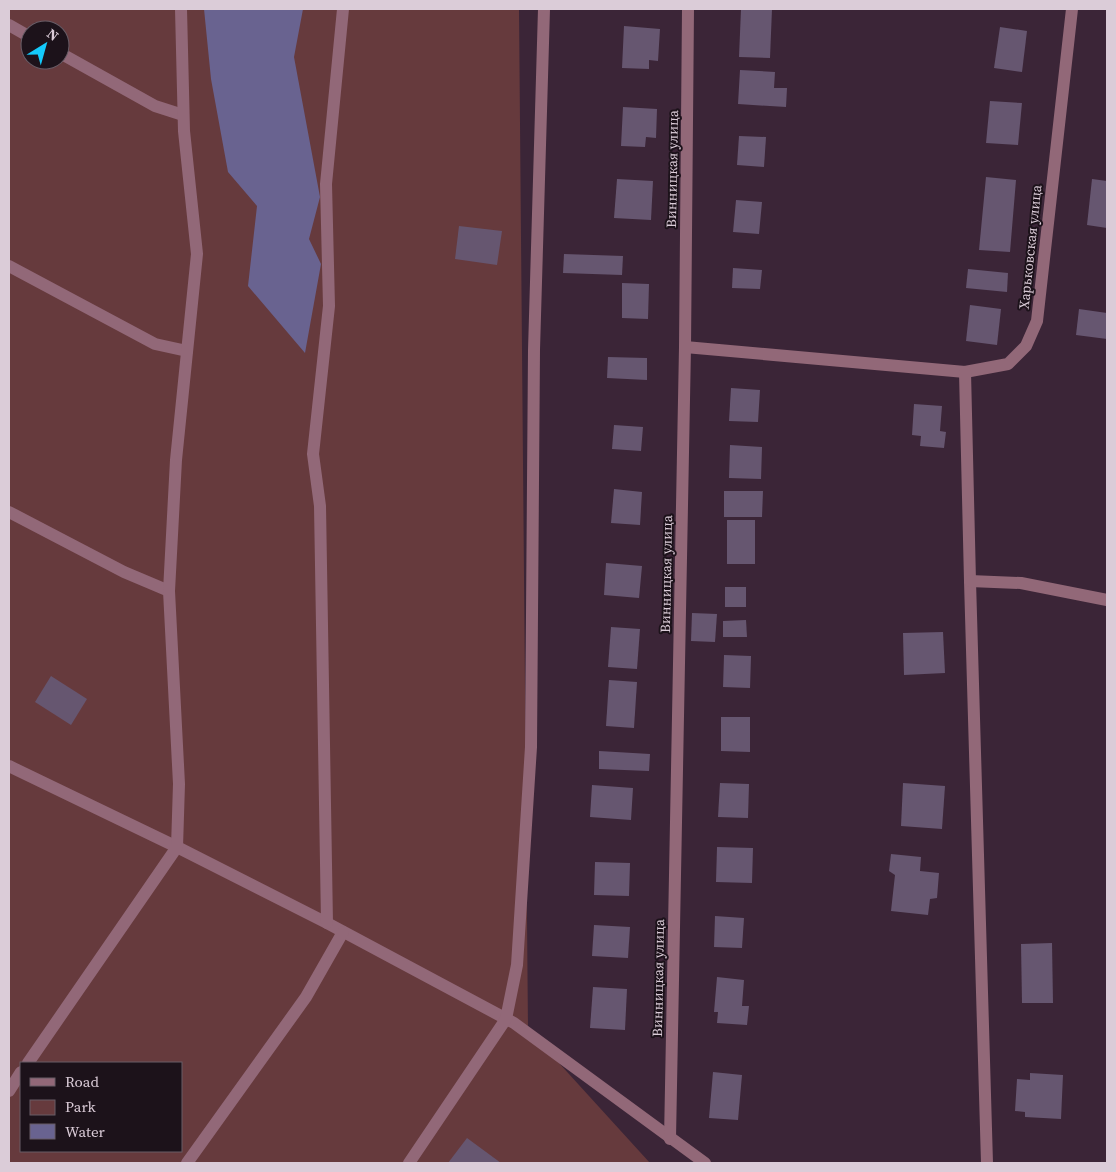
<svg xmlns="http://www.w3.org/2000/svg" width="1116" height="1172" font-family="'Source Serif 4',serif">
  <rect width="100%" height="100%" fill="#3b2537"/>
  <!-- green -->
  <path fill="#663a3d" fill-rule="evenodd" d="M 9,9 L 519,9 L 528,1029 L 650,1163 L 9,1163 ZM 30,30 L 60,30 L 60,60 L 30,60 ZM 21,1063 L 181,1063 L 181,1151 L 21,1151 Z"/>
  <!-- water -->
  <path fill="#696390" d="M 204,9 L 303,9 L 294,57 L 320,197 L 309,239 L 321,264 L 305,353 L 248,286 L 257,206 L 228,172 L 211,79 Z"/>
  <!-- building -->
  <g fill="#665670">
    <path d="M 741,9 L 772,9 L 770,58 L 739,57 Z"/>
    <path d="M 624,26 L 660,29 L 658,61 L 649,60 L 649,69 L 622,68 Z"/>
    <path d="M 1000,27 L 1027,31 L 1022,72 L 994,68 Z"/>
    <path d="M 740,70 L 775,72 L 774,88 L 787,88 L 786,107 L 738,104 Z"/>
    <path d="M 990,101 L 1022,103 L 1018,145 L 986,143 Z"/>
    <path d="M 623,107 L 657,109 L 656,138 L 646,137 L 645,147 L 621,146 Z"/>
    <path d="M 739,136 L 766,137 L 764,167 L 737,165 Z"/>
    <path d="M 986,177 L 1016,180 L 1010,252 L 979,250 Z"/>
    <path d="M 617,179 L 653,181 L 651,220 L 614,218 Z"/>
    <path d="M 1092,179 L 1107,181 L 1107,228 L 1087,225 Z"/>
    <path d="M 736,200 L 762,202 L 759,234 L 733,232 Z"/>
    <path d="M 459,226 L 502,231 L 497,265 L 455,259 Z"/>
    <path d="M 564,254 L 623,256 L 622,275 L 563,273 Z"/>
    <path d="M 733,268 L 762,270 L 760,289 L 732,288 Z"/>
    <path d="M 968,269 L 1008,273 L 1007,292 L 966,288 Z"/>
    <path d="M 622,283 L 649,284 L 648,319 L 622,318 Z"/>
    <path d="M 970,305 L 1001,309 L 997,345 L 966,341 Z"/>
    <path d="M 1079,309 L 1107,313 L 1107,339 L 1076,335 Z"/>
    <path d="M 608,357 L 647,358 L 647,380 L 607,378 Z"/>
    <path d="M 731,388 L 760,390 L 758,422 L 729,421 Z"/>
    <path d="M 914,404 L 942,406 L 940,431 L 946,432 L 944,448 L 920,446 L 921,436 L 912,435 Z"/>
    <path d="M 614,425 L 643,427 L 641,451 L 612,449 Z"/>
    <path d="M 730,445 L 762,447 L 761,479 L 729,478 Z"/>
    <path d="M 614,489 L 642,492 L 640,525 L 611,523 Z"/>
    <path d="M 724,491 L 763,491 L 762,517 L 724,517 Z"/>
    <rect x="727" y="520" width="28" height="44"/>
    <path d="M 606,563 L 642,566 L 639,598 L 604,595 Z"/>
    <rect x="725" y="587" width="21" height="20"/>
    <path d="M 692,613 L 717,614 L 715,642 L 691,641 Z"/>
    <path d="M 746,620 L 747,637 L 723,637 L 723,621 Z"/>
    <path d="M 611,627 L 640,629 L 637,669 L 608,667 Z"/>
    <path d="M 943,632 L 945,673 L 904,675 L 903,633 Z"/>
    <path d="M 724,655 L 751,656 L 750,688 L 723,687 Z"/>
    <path d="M 51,676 L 87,699 L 71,725 L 35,702 Z"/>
    <path d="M 609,680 L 637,682 L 634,728 L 606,726 Z"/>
    <path d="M 721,717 L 750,717 L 750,752 L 721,751 Z"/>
    <path d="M 599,751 L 650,754 L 649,771 L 599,769 Z"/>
    <path d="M 720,783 L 749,784 L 748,818 L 718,817 Z"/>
    <path d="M 903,783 L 945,786 L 942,829 L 901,826 Z"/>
    <path d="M 592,785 L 633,788 L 631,820 L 590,817 Z"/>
    <path d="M 717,847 L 753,848 L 752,883 L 716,882 Z"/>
    <path d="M 891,854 L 921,857 L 920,871 L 939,873 L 937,898 L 930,899 L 928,915 L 891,911 L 895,875 L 889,871 Z"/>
    <path d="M 595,862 L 630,863 L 629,896 L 594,895 Z"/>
    <path d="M 715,916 L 744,918 L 742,948 L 714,947 Z"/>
    <path d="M 594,925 L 630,927 L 628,958 L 592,956 Z"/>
    <path d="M 1052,943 L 1053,1003 L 1022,1003 L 1021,944 Z"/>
    <path d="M 717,977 L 744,980 L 742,1006 L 749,1006 L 747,1025 L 717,1023 L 718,1012 L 714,1012 Z"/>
    <path d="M 593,987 L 627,989 L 625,1030 L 590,1028 Z"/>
    <path d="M 713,1072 L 742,1075 L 738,1120 L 709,1118 Z"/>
    <path d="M 1030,1073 L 1063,1075 L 1061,1119 L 1025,1117 L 1025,1112 L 1015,1111 L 1017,1079 L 1030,1080 Z"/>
    <path d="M 467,1138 L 501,1163 L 448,1163 Z"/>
  </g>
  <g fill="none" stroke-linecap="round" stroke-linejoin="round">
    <!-- minor -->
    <g stroke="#926878" stroke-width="12">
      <path d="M 9,25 L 30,37"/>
      <path d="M 60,53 L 155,106 L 183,115"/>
      <path d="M 9,266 L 155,344 L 187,351"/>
      <path d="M 685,347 L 965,372 L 1008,364 L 1026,346 L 1037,321 L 1072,9"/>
      <path d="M 965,372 L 970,581 L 987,1163"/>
      <path d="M 9,512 L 124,572 L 169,591"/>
      <path d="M 970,581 L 1021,583 L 1107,600"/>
      <path d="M 9,766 L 177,847 L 327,923 L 514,1023 L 705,1163"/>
      <path d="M 327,923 L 320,506 L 313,454 L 329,306 L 326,184 L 343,9"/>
      <path d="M 28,1063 L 177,847 L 179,784 L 169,591 L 176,460 L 197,254 L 184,131 L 181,9"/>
      <path d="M 9,1091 L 21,1072"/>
      <path d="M 670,1139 L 685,347 L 688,9"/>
      <path d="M 187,1163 L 306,997 L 343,932"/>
      <path d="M 409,1163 L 506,1019 L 517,965 L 531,747 L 534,350 L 544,9"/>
    </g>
  </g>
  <g text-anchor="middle" stroke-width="4" stroke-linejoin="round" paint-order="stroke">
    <!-- street labels -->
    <g font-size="14" fill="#dbccd8" stroke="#1c121a">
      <text transform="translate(672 169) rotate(-89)" y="5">Винницкая улица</text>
      <text transform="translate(1030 247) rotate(-84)" y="5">Харьковская улица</text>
      <text transform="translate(666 574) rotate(-89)" y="5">Винницкая улица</text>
      <text transform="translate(658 978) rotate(-89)" y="5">Винницкая улица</text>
    </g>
  </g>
  <!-- border -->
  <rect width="1116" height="1172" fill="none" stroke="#dbccd8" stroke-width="20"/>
  <!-- legend -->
  <rect x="20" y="1062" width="162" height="90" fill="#1c121a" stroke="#685c66"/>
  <rect x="30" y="1078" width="25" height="8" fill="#926878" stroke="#685c66"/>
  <text x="65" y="1087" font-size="15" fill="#dbccd8">Road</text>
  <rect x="30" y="1100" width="25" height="15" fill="#663a3d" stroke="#685c66"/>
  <text x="65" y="1112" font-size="15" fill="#dbccd8">Park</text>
  <rect x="30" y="1124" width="25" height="15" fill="#696390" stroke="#685c66"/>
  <text x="65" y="1137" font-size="15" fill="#dbccd8">Water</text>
  <!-- north arrow -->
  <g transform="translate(45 45) rotate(37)"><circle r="24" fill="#1c121a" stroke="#685c66"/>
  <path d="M0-4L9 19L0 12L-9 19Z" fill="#14cafb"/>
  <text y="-8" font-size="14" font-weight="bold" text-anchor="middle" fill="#dbccd8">N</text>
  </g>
</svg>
